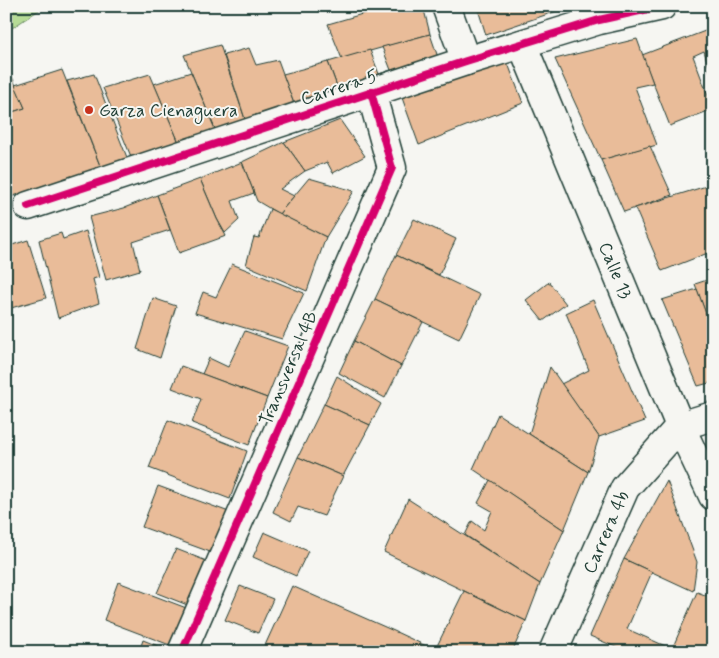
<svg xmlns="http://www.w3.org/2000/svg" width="719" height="658" font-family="Mynerve,sans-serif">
  <rect width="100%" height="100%" fill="#f6f6f2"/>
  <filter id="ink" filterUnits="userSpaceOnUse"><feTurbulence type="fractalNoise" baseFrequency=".02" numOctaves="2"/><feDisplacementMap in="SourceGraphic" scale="10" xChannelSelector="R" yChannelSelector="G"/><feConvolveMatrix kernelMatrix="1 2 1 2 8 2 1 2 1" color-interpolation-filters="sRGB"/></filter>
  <g filter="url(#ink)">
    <!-- green -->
    <path fill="#b6db96" stroke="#6a8c65" d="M 6,6 L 45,6 L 6,32 Z"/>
    <!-- building -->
    <g fill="#e9bc99" stroke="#1f3d34">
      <path d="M 390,6 L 423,6 L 430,34 L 342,59 L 328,24 Z"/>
      <path d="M 477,6 L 566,6 L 566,8 L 486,35 Z"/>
      <path d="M 713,28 L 713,81 L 704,51 L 693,56 L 713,109 L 670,126 L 642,55 Z"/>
      <path d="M 430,34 L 442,69 L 341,97 L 328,62 L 370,50 L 379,74 L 391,70 L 382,47 Z"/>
      <path d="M 637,39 L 653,83 L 635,87 L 657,145 L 601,160 L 555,59 Z"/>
      <path d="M 220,45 L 247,125 L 217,134 L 184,55 Z"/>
      <path d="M 249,48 L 256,65 L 278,60 L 296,109 L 247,125 L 224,55 Z"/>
      <path d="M 507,61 L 523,103 L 419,145 L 401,95 Z"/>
      <path d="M 6,62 L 25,108 L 6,114 Z"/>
      <path d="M 328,62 L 341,97 L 296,109 L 283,74 Z"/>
      <path d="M 62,70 L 101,168 L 7,198 L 6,114 L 25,108 L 15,85 Z"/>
      <path d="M 191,72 L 217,134 L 180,145 L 154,84 Z"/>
      <path d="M 94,74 L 128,160 L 101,168 L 67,81 Z"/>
      <path d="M 150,74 L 180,145 L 132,159 L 103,88 Z"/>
      <path d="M 340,120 L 365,156 L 333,173 L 327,162 L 305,171 L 284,142 Z"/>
      <path d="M 284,142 L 305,171 L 280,189 L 294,196 L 279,214 L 257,201 L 242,162 Z"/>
      <path d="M 650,146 L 672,195 L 624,212 L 601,160 Z"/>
      <path d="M 242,162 L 254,193 L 232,201 L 239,220 L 225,233 L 217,219 L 200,179 Z"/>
      <path d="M 309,178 L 354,191 L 326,237 L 279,214 Z"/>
      <path d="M 200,179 L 217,219 L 226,236 L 179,253 L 157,195 Z"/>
      <path d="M 713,184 L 713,251 L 662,271 L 635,208 Z"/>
      <path d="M 157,195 L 170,230 L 133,242 L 140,270 L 106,280 L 89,217 L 124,208 Z"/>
      <path d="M 270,209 L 326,237 L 307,291 L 246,265 L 254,237 L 259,238 Z"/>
      <path d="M 414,219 L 456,239 L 439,275 L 396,255 Z"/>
      <path d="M 86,231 L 99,277 L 93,279 L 99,303 L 58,318 L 39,240 L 61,233 L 63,239 Z"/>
      <path d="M 28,240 L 46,298 L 11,308 L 6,294 L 6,247 Z"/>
      <path d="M 396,255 L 480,295 L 459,339 L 375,299 Z"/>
      <path d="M 232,264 L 304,293 L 282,339 L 195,313 L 203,292 L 216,297 Z"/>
      <path d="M 707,280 L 709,292 L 713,291 L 713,333 L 695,284 Z"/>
      <path d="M 549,282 L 566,304 L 543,321 L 526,300 Z"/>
      <path d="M 697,289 L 713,333 L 713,382 L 698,386 L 662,300 Z"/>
      <path d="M 153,298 L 176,306 L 160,358 L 137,349 Z"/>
      <path d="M 375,299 L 423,322 L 401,366 L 354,341 Z"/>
      <path d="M 593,300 L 645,421 L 599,437 L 561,384 L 589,370 L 566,313 Z"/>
      <path d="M 245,331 L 288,346 L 267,398 L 202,374 L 209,358 L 228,367 Z"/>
      <path d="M 354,341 L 401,366 L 385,398 L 339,373 Z"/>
      <path d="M 181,366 L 267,398 L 249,445 L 192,423 L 201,399 L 172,388 Z"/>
      <path d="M 550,367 L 599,437 L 588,472 L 529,434 Z"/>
      <path d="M 337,376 L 381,404 L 370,425 L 324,404 Z"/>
      <path d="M 324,404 L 370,425 L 343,476 L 298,457 Z"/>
      <path d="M 498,414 L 588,472 L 564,530 L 473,469 Z"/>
      <path d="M 168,420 L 247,451 L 230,499 L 149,468 Z"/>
      <path d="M 298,457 L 343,476 L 324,516 L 298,507 L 291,521 L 273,512 Z"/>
      <path d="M 490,480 L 564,530 L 540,584 L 465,535 L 472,521 L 484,530 L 492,511 L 478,503 Z"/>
      <path d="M 667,481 L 697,562 L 693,591 L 624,559 Z"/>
      <path d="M 158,486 L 229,512 L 213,553 L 142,527 Z"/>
      <path d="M 408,499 L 540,584 L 526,621 L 384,552 Z"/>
      <path d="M 264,532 L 308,551 L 296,576 L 253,557 Z"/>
      <path d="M 176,549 L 209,562 L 190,606 L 157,593 Z"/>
      <path d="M 624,559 L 652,572 L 627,629 L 672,649 L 697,592 L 713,598 L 713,652 L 627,652 L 590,636 Z"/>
      <path d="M 118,582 L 189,609 L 175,647 L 104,620 Z"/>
      <path d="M 240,586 L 273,599 L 258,633 L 225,620 Z"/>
      <path d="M 292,586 L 394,631 L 439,652 L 262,652 Z"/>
      <path d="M 464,591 L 526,621 L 512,652 L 439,652 L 435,650 Z"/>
      <path d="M 143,640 L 173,652 L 139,652 Z"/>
      <path d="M 6,645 L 26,652 L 6,652 Z"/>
    </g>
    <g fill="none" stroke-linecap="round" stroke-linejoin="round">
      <defs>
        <g id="street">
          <path d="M 446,6 L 466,61"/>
          <path id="s1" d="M 522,44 L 680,426 L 713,496"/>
          <path d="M 28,206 L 466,61 L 599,20 L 662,6"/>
          <path d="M 182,652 L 392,168 L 371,92"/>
          <path id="s2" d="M 553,652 L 625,488 L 680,426 L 713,416"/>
        </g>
      </defs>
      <!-- street casing -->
      <use href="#street" stroke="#1f3d34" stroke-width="31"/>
      <!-- street -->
      <use href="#street" stroke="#f6f6f2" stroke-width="28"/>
      <defs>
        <g id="cycleway">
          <path d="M 28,206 L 466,61 L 599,20 L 662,6"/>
          <path d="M 182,652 L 392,168 L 371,92"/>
        </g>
      </defs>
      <!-- cycleway casing -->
      <use href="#cycleway" stroke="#f6f6f2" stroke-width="11"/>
      <!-- cycleway -->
      <use href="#cycleway" stroke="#d6006c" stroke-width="8"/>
    </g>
  </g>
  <!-- markers -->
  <circle fill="#c8321e" stroke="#f6f6f2" stroke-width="2" cx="89" cy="110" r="5"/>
  <g text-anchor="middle" stroke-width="4" stroke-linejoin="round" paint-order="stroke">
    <!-- street labels -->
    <g font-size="18" fill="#1f3d34" stroke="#f6f6f2">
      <text transform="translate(339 87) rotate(-18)" y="6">Carrera 5</text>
      <text dy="6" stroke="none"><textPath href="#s1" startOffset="245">Calle 13</textPath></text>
      <text transform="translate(288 368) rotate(-67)" y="6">Transversal 4B</text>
      <text dy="6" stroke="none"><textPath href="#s2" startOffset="131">Carrera 4b</textPath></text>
    </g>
    <!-- poi labels -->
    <g font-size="18" fill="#1f3d34" stroke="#f6f6f2" text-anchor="start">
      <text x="99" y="116">Garza Cienaguera</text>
    </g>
  </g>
  <!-- margin -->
  <rect width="719" height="658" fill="none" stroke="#f6f6f2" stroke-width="25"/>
  <rect x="12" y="12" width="694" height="633" fill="none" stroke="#1f3d34" stroke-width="2" filter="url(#ink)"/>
</svg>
